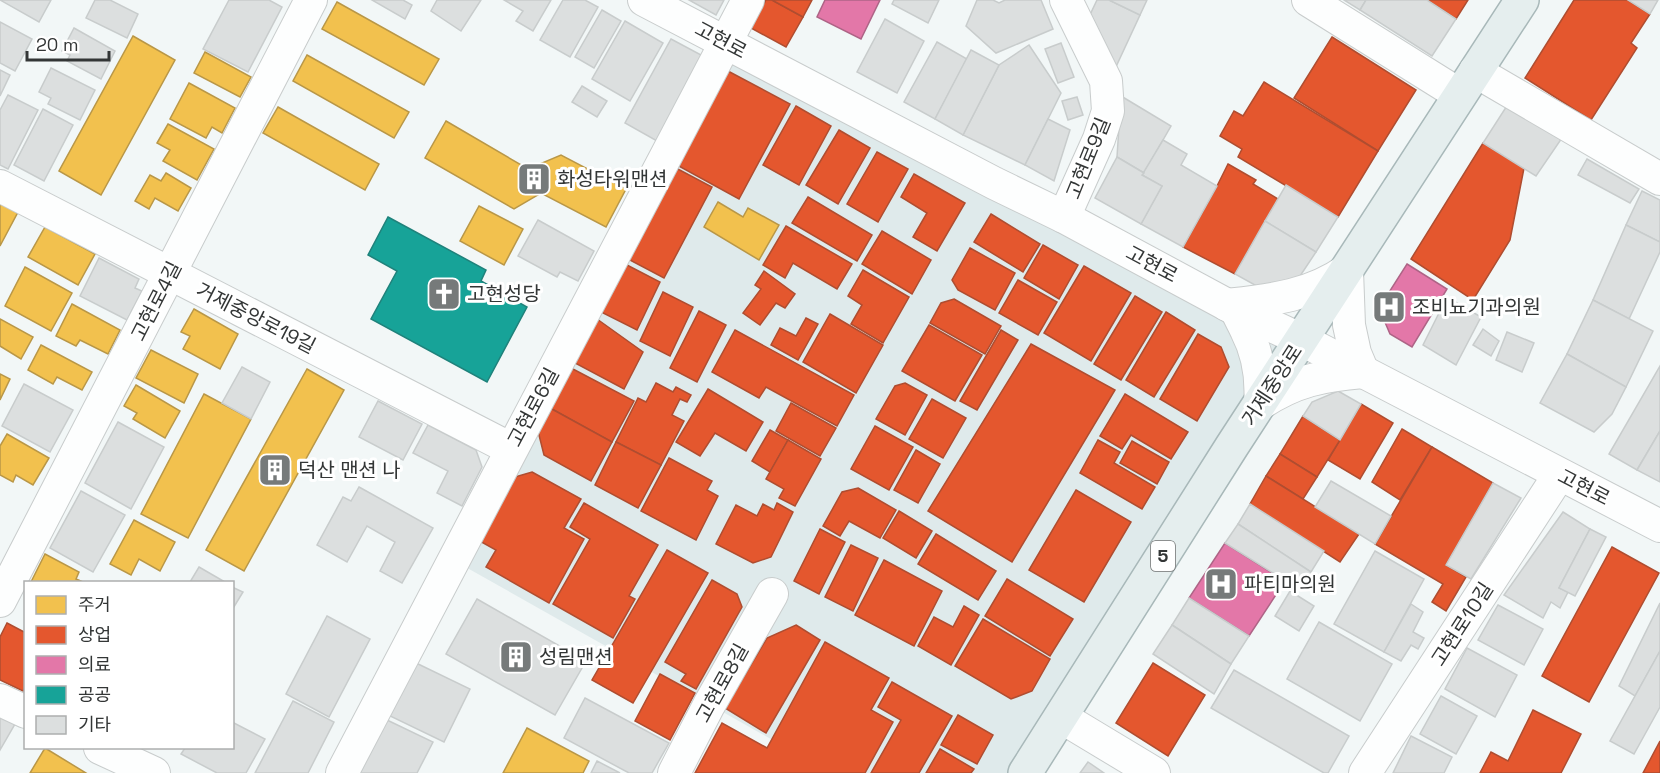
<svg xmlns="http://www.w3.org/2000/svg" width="1660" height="773" font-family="'Space Grotesk','Noto Sans KR',sans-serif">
  <rect width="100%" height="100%" fill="#f2f7f7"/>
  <!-- built -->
  <path fill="#dfeaeb" d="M 727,43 L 1302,340 L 1025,773 L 831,773 L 453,560 Z"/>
  <!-- homes -->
  <g fill="#f2c14e" stroke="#b99747" stroke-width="1.5">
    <path d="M 337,2 L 439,59 L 424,85 L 322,29 Z"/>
    <path d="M 133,36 L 175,60 L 101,195 L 59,171 Z"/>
    <path d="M 205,52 L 251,77 L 240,97 L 194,73 Z"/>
    <path d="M 307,55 L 409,112 L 394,138 L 293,81 Z"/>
    <path d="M 189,83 L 235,108 L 222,133 L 212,127 L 206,138 L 170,119 Z"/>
    <path d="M 278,107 L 379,164 L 365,190 L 263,133 Z"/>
    <path d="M 446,121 L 528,169 L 561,155 L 626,189 L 606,227 L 541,193 L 514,209 L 425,158 Z"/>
    <path d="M 168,124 L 214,149 L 197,180 L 163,161 L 170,150 L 157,143 Z"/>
    <path d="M 166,173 L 191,188 L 178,211 L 155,198 L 149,209 L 135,201 L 150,175 L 161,181 Z"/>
    <path d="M 718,202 L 743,217 L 748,208 L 779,225 L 759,260 L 704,227 Z"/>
    <path d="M 0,203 L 18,212 L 0,246 Z"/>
    <path d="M 479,206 L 523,229 L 504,265 L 460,241 Z"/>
    <path d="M 45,227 L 95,254 L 78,285 L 28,257 Z"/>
    <path d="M 25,267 L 72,293 L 51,331 L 5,306 Z"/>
    <path d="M 72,304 L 120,330 L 108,354 L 80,340 L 76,346 L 56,336 Z"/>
    <path d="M 194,309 L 238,334 L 220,369 L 183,349 L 190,336 L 181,332 Z"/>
    <path d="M 0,319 L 33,337 L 21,359 L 0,346 Z"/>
    <path d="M 41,345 L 92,372 L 82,390 L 57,377 L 53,384 L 28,370 Z"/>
    <path d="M 151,350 L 198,374 L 184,403 L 136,378 Z"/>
    <path d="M 307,369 L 344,390 L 244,571 L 206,550 Z"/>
    <path d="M 0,374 L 10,379 L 0,400 Z"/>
    <path d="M 136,385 L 180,411 L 165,438 L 133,419 L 137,413 L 124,406 Z"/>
    <path d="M 204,394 L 251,419 L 188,538 L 141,514 Z"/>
    <path d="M 7,434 L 49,458 L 33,485 L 16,475 L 13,482 L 0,475 L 0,446 Z"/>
    <path d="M 134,520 L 175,542 L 160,571 L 139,559 L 131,575 L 110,564 Z"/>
    <path d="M 45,554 L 79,572 L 76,579 L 83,582 L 31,582 Z"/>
    <path d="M 527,728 L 589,761 L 583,773 L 503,773 Z"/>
    <path d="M 45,748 L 86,773 L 30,773 Z"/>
  </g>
  <!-- shops -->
  <g fill="#e4572e" stroke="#af4d30" stroke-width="1.5">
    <path d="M 766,0 L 772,0 L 803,17 L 786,47 L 751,28 Z"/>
    <path d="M 772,0 L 812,0 L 803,17 Z"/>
    <path d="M 1427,0 L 1468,0 L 1456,19 Z"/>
    <path d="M 1574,0 L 1628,0 L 1650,14 L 1631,43 L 1637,48 L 1591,120 L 1525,78 Z"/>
    <path d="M 1332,37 L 1416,90 L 1378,151 L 1294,98 Z"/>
    <path d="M 726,70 L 790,104 L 739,199 L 675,164 Z"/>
    <path d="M 1264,82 L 1378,151 L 1338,217 L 1238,157 L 1242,149 L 1220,136 L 1234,111 L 1243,116 Z"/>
    <path d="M 796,106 L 831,126 L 799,185 L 763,165 Z"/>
    <path d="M 839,130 L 870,148 L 838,204 L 806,185 Z"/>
    <path d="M 1483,143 L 1524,168 L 1510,240 L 1473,300 L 1411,259 Z"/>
    <path d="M 877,152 L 908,169 L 878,222 L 847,204 Z"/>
    <path d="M 1228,164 L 1256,180 L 1253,184 L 1278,199 L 1235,274 L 1183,247 L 1217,186 Z"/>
    <path d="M 674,167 L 712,187 L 664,278 L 626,258 Z"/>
    <path d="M 914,174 L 965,203 L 937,251 L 913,237 L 927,213 L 901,197 Z"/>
    <path d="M 808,197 L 872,235 L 857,261 L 792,223 Z"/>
    <path d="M 991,214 L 1040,244 L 1023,272 L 974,242 Z"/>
    <path d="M 786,226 L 852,264 L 837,289 L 793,263 L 785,278 L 763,265 Z"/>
    <path d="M 882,231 L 931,260 L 912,294 L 862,264 Z"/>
    <path d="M 1043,245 L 1078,265 L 1059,299 L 1024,278 Z"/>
    <path d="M 970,248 L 1015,273 L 995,310 L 958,290 L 952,280 Z"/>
    <path d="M 625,264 L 660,282 L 637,330 L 601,312 Z"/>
    <path d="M 1084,266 L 1131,293 L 1091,361 L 1044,333 Z"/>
    <path d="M 863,270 L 909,297 L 883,343 L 851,324 L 862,305 L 848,296 Z"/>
    <path d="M 764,271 L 795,294 L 785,308 L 776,303 L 760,325 L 743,313 L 761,289 L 755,285 Z"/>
    <path d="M 1018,280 L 1057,302 L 1038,335 L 999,313 Z"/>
    <path d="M 663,292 L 693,307 L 670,356 L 640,341 Z"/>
    <path d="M 1135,296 L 1162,312 L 1121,380 L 1094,364 Z"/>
    <path d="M 954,299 L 1001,326 L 985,354 L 930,323 L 941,303 Z"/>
    <path d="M 699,311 L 726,325 L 697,382 L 670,368 Z"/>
    <path d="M 1166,312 L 1195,330 L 1154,397 L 1126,380 Z"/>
    <path d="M 830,314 L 883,345 L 856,393 L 803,362 Z"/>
    <path d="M 806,318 L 818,324 L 798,360 L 771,345 L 780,328 L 796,336 Z"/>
    <path d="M 597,319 L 643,352 L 624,389 L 575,363 Z"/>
    <path d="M 929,325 L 982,355 L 955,401 L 902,371 Z"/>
    <path d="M 735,330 L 854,395 L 837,426 L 766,387 L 759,398 L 712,372 Z"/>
    <path d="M 1001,330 L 1018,340 L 977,410 L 960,401 Z"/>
    <path d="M 1198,334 L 1221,347 L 1229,367 L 1197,421 L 1160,399 Z"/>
    <path d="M 1031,344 L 1115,390 L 1012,562 L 928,511 Z"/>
    <path d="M 571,368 L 634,401 L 612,442 L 550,408 Z"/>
    <path d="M 656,383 L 673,392 L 676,387 L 691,395 L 687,402 L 680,399 L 672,415 L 684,421 L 661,465 L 616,442 L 638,398 L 646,402 Z"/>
    <path d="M 905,383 L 927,395 L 905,435 L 876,419 L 895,386 Z"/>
    <path d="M 708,389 L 763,422 L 746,451 L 715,433 L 700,456 L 676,442 Z"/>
    <path d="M 1125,394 L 1188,432 L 1171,459 L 1131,435 L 1122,449 L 1100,436 Z"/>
    <path d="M 932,399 L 966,418 L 943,458 L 909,439 Z"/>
    <path d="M 791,403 L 836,428 L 820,456 L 776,431 Z"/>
    <path d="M 1361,404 L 1393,423 L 1360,479 L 1328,460 Z"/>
    <path d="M 550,408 L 612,442 L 591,481 L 544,455 L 538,431 Z"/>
    <path d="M 1303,416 L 1340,440 L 1317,477 L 1280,454 Z"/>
    <path d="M 875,426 L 913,447 L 889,490 L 851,469 Z"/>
    <path d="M 1402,429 L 1432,447 L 1400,500 L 1372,482 Z"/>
    <path d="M 770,430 L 788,440 L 770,472 L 752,461 Z"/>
    <path d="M 788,440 L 821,459 L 795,506 L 779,498 L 784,489 L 766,479 Z"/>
    <path d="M 1098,440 L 1120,452 L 1114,463 L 1155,487 L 1142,509 L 1080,473 Z"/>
    <path d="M 1132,441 L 1169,462 L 1157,484 L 1120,463 Z"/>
    <path d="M 616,442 L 661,465 L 638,508 L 595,485 Z"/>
    <path d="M 1432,447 L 1493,483 L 1446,565 L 1466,577 L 1446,611 L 1432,602 L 1443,584 L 1375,544 Z"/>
    <path d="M 916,450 L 940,464 L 918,503 L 894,490 Z"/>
    <path d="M 1280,454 L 1317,477 L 1303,499 L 1266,476 Z"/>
    <path d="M 669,458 L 712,481 L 707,490 L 718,496 L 696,540 L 641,511 Z"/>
    <path d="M 532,472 L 581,499 L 564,528 L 584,539 L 549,603 L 486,567 L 496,550 L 476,539 L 508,479 Z"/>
    <path d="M 1266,476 L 1359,534 L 1340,562 L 1250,504 Z"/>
    <path d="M 858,488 L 896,510 L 880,538 L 849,521 L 840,536 L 823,526 L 842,492 Z"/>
    <path d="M 1076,490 L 1131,522 L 1084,602 L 1029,570 Z"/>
    <path d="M 584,503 L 658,545 L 629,596 L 635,599 L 613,638 L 553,604 L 590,539 L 570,527 Z"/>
    <path d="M 777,503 L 793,512 L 771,557 L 753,563 L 716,544 L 736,505 L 757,516 L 763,504 L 774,510 Z"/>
    <path d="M 899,511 L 932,531 L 916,558 L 883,538 Z"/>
    <path d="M 820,529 L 845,542 L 819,594 L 794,581 Z"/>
    <path d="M 936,534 L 996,571 L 978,600 L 918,564 Z"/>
    <path d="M 851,545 L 878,558 L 853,611 L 825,597 Z"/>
    <path d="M 1612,547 L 1659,573 L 1589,702 L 1542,676 Z"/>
    <path d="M 667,550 L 708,573 L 633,703 L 592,680 Z"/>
    <path d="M 884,560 L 942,591 L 914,646 L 855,615 Z"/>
    <path d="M 1007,579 L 1073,619 L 1050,656 L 985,616 Z"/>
    <path d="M 712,580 L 737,594 L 742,607 L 696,689 L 681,681 L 686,674 L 665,662 Z"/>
    <path d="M 964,606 L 979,615 L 951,665 L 918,646 L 934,617 L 953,627 Z"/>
    <path d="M 983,619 L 1050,659 L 1032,691 L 1011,699 L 955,666 Z"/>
    <path d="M 7,623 L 26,633 L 26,686 L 23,691 L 0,680 L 0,637 Z"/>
    <path d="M 796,625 L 820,640 L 766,733 L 725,708 L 767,638 Z"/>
    <path d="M 825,642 L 889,678 L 871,710 L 893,722 L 865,773 L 695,773 L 722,723 L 767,748 Z"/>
    <path d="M 1153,663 L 1205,695 L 1168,756 L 1116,723 Z"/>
    <path d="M 660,674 L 695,693 L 670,740 L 635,721 Z"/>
    <path d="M 892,682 L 952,716 L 919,773 L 871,773 L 901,720 L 878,707 Z"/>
    <path d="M 1533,710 L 1581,734 L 1561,773 L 1480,773 L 1491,752 L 1508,761 Z"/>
    <path d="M 958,715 L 993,735 L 977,764 L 941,745 Z"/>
    <path d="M 1660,741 L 1660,773 L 1643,773 Z"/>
    <path d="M 940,749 L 974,769 L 971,773 L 926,773 Z"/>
  </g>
  <!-- health -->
  <g fill="#e377a8" stroke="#ae6486" stroke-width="1.5">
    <path d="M 825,0 L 880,0 L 861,39 L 817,17 Z"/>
    <path d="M 1407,264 L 1447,289 L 1412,347 L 1390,334 L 1379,308 Z"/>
    <path d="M 1225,543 L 1285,581 L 1249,636 L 1189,598 Z"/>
  </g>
  <!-- public -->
  <path fill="#17a398" stroke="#1f827b" stroke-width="1.5" d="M 388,217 L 486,270 L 481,281 L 527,307 L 487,382 L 371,319 L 397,271 L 368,255 Z"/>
  <!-- building -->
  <g fill="#dcdfdf" stroke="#c8cccc" stroke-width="1.5">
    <path d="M 0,0 L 51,0 L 39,22 Z"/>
    <path d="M 95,0 L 110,0 L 138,14 L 127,38 L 86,18 Z"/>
    <path d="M 229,0 L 269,0 L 282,7 L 248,72 L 203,49 Z"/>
    <path d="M 372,0 L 403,0 L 412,5 L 405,19 Z"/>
    <path d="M 437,0 L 481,0 L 461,31 L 431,11 Z"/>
    <path d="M 504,0 L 551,0 L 533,31 L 516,21 L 523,11 Z"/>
    <path d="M 563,0 L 585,0 L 598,7 L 570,57 L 540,40 Z"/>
    <path d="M 689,0 L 724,0 L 716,15 Z"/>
    <path d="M 894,0 L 939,0 L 928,23 L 892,4 Z"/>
    <path d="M 977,0 L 993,0 L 999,3 L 1005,0 L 1041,0 L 1053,29 L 996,53 L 966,26 Z"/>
    <path d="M 1097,0 L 1109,0 L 1140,15 L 1114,71 L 1088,19 Z"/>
    <path d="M 1109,0 L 1147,0 L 1140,15 Z"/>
    <path d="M 1344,0 L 1366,0 L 1360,10 Z"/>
    <path d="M 1366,0 L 1427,0 L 1456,19 L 1432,56 L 1360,10 Z"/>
    <path d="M 1628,0 L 1658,0 L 1650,14 Z"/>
    <path d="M 602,10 L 621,21 L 594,68 L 575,57 Z"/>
    <path d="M 885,19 L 924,41 L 897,93 L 857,72 Z"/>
    <path d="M 625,21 L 663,43 L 630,101 L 592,79 Z"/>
    <path d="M 0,22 L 32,39 L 15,71 L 0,63 Z"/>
    <path d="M 74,28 L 115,51 L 101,79 L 67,61 L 70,55 L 62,51 Z"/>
    <path d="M 671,39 L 703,56 L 657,141 L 625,123 Z"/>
    <path d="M 937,42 L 967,59 L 935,119 L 904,102 Z"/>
    <path d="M 1061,43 L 1074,77 L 1058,83 L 1045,49 Z"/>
    <path d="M 1029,45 L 1061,93 L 1025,165 L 963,135 L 999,65 Z"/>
    <path d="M 971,50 L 999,65 L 963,135 L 935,119 Z"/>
    <path d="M 51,68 L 95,90 L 80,120 L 48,104 L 51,98 L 39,92 Z"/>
    <path d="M 0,70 L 10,75 L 0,96 Z"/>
    <path d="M 582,86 L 607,101 L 597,117 L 572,102 Z"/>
    <path d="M 8,95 L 38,110 L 8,169 L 0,165 L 0,110 Z"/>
    <path d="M 1121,96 L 1171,126 L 1144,173 L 1117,157 Z"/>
    <path d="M 1077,97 L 1083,115 L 1068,120 L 1062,101 Z"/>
    <path d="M 1510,101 L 1564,135 L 1536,176 L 1483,143 Z"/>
    <path d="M 43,109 L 73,125 L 44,181 L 14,165 Z"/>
    <path d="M 1048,119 L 1070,130 L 1054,181 L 1025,165 Z"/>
    <path d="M 1163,140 L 1187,154 L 1181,165 L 1217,186 L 1183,247 L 1141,224 L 1162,186 L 1142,175 Z"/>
    <path d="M 1117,157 L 1144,173 L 1142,175 L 1162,186 L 1141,224 L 1095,198 Z"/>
    <path d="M 1587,159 L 1639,189 L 1630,203 L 1578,175 Z"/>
    <path d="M 1286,185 L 1338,217 L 1316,252 L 1265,221 Z"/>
    <path d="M 1642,191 L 1660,200 L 1660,242 L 1626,225 Z"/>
    <path d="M 538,220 L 594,251 L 578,281 L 560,272 L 557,277 L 518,256 Z"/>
    <path d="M 1265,221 L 1316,252 L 1300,276 L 1262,289 L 1235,274 Z"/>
    <path d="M 1626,225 L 1660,242 L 1660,252 L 1629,319 L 1593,300 Z"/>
    <path d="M 99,258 L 139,279 L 135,288 L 142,291 L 127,320 L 80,296 Z"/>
    <path d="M 1447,297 L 1481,317 L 1456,365 L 1423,345 Z"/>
    <path d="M 1593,300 L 1653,331 L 1626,387 L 1567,354 Z"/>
    <path d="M 1483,329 L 1499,341 L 1491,356 L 1473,345 Z"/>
    <path d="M 1507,332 L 1534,343 L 1522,372 L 1496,360 Z"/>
    <path d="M 1567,354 L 1626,387 L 1612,414 L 1594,432 L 1540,403 Z"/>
    <path d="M 1660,366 L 1660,431 L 1637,470 L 1609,454 Z"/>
    <path d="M 242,367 L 270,382 L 251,419 L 222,403 Z"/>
    <path d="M 24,384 L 73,410 L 50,452 L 2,426 Z"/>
    <path d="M 1338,391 L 1361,404 L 1340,440 L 1303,416 L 1312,402 Z"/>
    <path d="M 378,401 L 422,424 L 403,460 L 359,437 Z"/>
    <path d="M 118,422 L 164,447 L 131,509 L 85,483 Z"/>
    <path d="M 428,425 L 476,450 L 482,467 L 462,506 L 437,493 L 448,471 L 413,453 Z"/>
    <path d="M 1660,431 L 1660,482 L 1637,470 Z"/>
    <path d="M 1331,481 L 1391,516 L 1375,544 L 1315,507 Z"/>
    <path d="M 1493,483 L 1521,498 L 1471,579 L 1446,565 Z"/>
    <path d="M 359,487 L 433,528 L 402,583 L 380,571 L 395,542 L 367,526 L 347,562 L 317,545 L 343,497 L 351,501 Z"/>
    <path d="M 81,491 L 125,515 L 93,572 L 50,548 Z"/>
    <path d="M 1250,504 L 1324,551 L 1311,572 L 1238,524 Z"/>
    <path d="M 1563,512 L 1590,529 L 1559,588 L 1568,592 L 1560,608 L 1551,602 L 1543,618 L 1504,595 Z"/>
    <path d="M 1238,524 L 1311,572 L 1300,590 L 1225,543 Z"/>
    <path d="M 1590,529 L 1606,537 L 1575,596 L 1559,588 Z"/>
    <path d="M 1375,551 L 1424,579 L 1384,652 L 1334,624 Z"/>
    <path d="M 199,567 L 225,582 L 190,582 Z"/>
    <path d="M 232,587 L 243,592 L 232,610 Z"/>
    <path d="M 1290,591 L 1314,606 L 1299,631 L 1275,616 Z"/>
    <path d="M 1189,598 L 1249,636 L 1231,664 L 1172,625 Z"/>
    <path d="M 477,599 L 586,661 L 555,715 L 446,654 Z"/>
    <path d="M 1660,603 L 1660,651 L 1635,696 L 1619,686 Z"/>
    <path d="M 1411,604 L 1423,612 L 1413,632 L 1424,638 L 1418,649 L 1411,645 L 1401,661 L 1384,652 Z"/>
    <path d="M 1498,605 L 1543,629 L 1524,665 L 1478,640 Z"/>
    <path d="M 327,616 L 370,639 L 329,717 L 286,694 Z"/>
    <path d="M 1319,622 L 1392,664 L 1360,721 L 1287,679 Z"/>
    <path d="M 1172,625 L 1231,664 L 1214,694 L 1153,654 Z"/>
    <path d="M 1467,648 L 1517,675 L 1495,717 L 1445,689 Z"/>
    <path d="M 1660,651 L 1660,707 L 1634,754 L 1610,741 Z"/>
    <path d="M 414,662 L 470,689 L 444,742 L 388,715 Z"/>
    <path d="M 1234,670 L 1349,736 L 1328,773 L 1324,773 L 1211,708 Z"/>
    <path d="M 1441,696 L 1477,716 L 1456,754 L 1420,734 Z"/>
    <path d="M 585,698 L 669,743 L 652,773 L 629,773 L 564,738 Z"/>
    <path d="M 293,701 L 334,722 L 308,773 L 255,773 Z"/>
    <path d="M 0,716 L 15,724 L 0,750 Z"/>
    <path d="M 387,720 L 433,742 L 417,773 L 360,773 Z"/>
    <path d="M 232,722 L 265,739 L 246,773 L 217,773 L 181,754 L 185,748 L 232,748 Z"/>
    <path d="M 1411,736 L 1452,757 L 1444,773 L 1393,773 Z"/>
    <path d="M 597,761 L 620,773 L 591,773 Z"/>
    <path d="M 1088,762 L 1104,773 L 1080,773 Z"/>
  </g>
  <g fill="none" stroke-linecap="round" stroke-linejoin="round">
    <defs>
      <g id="minor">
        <path d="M 644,0 L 994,183 L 1064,217 L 1231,307 L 1302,340 L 1660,526"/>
        <path d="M 1308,0 L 1460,95"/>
        <path d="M 1475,71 L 1660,179"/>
        <path d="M 0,186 L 511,449"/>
        <path d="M 1064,217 L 1099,139 L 1108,111 L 1106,81 L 1066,0"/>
        <path d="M 1227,305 C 1270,300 1311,296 1347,270 L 1349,325 L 1355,353 L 1363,372 C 1324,375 1294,381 1260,404"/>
        <path d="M 1236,309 C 1239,317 1243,323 1246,330 C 1258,353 1262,379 1260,404"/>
        <path d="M 0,601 L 311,0"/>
        <path d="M 0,700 L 26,712"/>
        <path d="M 1061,717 L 1154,773"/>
        <path d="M 100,748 L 154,773"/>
        <path d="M 342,773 L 748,0"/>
        <path d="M 674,773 L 709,705 L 772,594"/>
        <path d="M 1365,773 L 1559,475"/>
      </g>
      <path id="major" d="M 1025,773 L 1232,446 L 1522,0"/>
    </defs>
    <!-- minor casing -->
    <use href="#minor" stroke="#c8cccc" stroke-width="34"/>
    <!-- major casing -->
    <use href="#major" stroke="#a8b8b9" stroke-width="36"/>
    <!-- minor -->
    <use href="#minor" stroke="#fdfefe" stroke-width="32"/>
    <!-- major -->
    <use href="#major" stroke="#e5eeee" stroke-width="33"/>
  </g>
  <!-- icons -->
  <defs>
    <symbol id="building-square" viewBox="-11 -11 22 22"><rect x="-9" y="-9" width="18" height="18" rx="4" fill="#767a7a" stroke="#fff"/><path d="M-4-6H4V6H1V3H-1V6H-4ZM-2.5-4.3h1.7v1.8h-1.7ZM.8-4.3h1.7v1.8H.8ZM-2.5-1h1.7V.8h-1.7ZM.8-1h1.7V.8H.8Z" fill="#fff"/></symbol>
    <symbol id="church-square" viewBox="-11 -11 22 22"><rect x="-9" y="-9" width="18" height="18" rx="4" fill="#767a7a" stroke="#fff"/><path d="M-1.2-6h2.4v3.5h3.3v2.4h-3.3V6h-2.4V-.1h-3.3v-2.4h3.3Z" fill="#fff"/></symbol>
    <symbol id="hospital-square" viewBox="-11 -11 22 22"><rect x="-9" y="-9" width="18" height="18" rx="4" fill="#767a7a" stroke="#fff"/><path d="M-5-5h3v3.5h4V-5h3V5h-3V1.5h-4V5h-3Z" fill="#fff"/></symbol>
  </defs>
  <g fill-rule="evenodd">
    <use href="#building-square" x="515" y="160" width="38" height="38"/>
    <use href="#church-square" x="425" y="275" width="38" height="38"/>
    <use href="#hospital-square" x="1370" y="288" width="38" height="38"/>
    <use href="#building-square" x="256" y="451" width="38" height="38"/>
    <use href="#hospital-square" x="1202" y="565" width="38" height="38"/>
    <use href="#building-square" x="497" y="638" width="38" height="38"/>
  </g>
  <g text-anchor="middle" stroke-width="6" stroke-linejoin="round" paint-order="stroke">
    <!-- shield labels -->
    <rect fill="#fff" stroke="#707272" stroke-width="1.5" x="1151" y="541" width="24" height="30" rx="4.5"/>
    <g font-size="18" font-weight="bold" fill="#333636">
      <text x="1163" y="562">5</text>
    </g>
    <!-- street labels -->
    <g font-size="20" fill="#333636" stroke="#fff">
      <text transform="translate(721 40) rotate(28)" y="7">고현로</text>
      <text transform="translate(1088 158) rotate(-68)" y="7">고현로9길</text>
      <text transform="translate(1152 264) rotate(28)" y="7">고현로</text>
      <text transform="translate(156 301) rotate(-63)" y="7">고현로4길</text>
      <text transform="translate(256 318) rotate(27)" y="7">거제중앙로19길</text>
      <text transform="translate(1272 385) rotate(-57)" y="7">거제중앙로</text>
      <text transform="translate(533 407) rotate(-62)" y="7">고현로6길</text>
      <text transform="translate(1584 487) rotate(27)" y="7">고현로</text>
      <text transform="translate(1462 624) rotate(-57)" y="7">고현로10길</text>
      <text transform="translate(722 683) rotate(-61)" y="7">고현로8길</text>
    </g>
    <!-- poi labels -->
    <g font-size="20" fill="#333636" stroke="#fff" text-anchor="start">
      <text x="557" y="186">화성타워맨션</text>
      <text x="467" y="301">고현성당</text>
      <text x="1412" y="314">조비뇨기과의원</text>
      <text x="298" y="477">덕산 맨션 나</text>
      <text x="1244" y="591">파티마의원</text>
      <text x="539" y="664">성림맨션</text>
    </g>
  </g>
  <!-- legend -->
  <rect x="24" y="581" width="210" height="168" fill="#ffffff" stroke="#adafaf" stroke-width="1.5"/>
  <rect x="36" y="596" width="30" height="18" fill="#f2c14e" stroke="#adafaf" stroke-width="1.5"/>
  <text x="78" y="611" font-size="18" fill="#333636">주거</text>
  <rect x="36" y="626" width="30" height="18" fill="#e4572e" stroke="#adafaf" stroke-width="1.5"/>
  <text x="78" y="641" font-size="18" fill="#333636">상업</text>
  <rect x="36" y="656" width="30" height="18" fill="#e377a8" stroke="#adafaf" stroke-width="1.5"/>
  <text x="78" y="671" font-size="18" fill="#333636">의료</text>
  <rect x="36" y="686" width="30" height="18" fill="#17a398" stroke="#adafaf" stroke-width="1.5"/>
  <text x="78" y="701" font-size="18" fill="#333636">공공</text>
  <rect x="36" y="716" width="30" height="18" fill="#dcdfdf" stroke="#adafaf" stroke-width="1.5"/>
  <text x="78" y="731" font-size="18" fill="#333636">기타</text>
  <!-- scale -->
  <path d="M27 51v9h82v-9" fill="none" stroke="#333636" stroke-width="3"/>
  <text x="36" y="51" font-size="18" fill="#333636" stroke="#ffffff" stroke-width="4.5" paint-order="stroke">20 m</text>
</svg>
